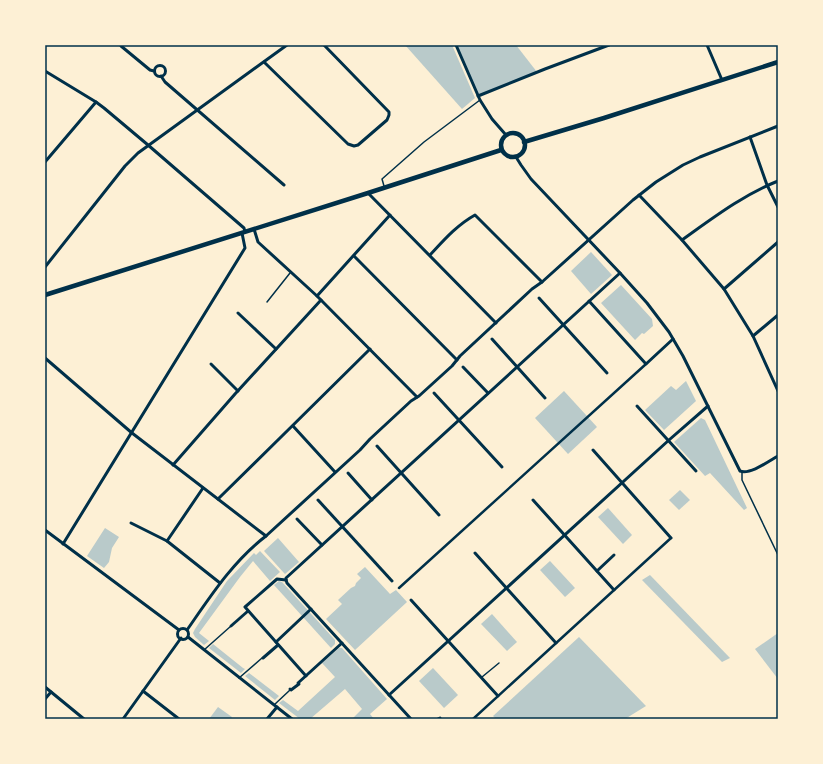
<svg xmlns="http://www.w3.org/2000/svg" width="823" height="764" font-family="'Source Sans 3',sans-serif">
  <rect width="100%" height="100%" fill="#fdf0d5"/>
  <!-- green -->
  <g fill="#b9caca">
    <path d="M 405,45 L 452,45 L 475,98 L 462,109 Z"/>
    <path d="M 456,45 L 516,45 L 537,72 L 478,96 Z"/>
    <path d="M 591,252 L 612,275 L 591,294 L 571,271 Z"/>
    <path d="M 621,285 L 652,319 L 653,326 L 644,334 L 642,333 L 635,340 L 601,303 Z"/>
    <path d="M 686,381 L 696,401 L 664,430 L 645,410 L 671,386 L 676,390 Z"/>
    <path d="M 564,391 L 597,427 L 568,454 L 535,418 Z"/>
    <path d="M 701,418 L 705,420 L 747,508 L 744,510 L 710,473 L 705,476 L 674,442 Z"/>
    <path d="M 680,490 L 690,500 L 679,510 L 669,500 Z"/>
    <path d="M 608,508 L 632,535 L 623,544 L 598,517 Z"/>
    <path d="M 105,528 L 119,537 L 112,548 L 109,562 L 104,568 L 87,556 Z"/>
    <path d="M 278,538 L 299,562 L 285,574 L 284,573 L 264,551 Z"/>
    <path d="M 260,551 L 280,572 L 270,581 L 253,561 L 240,577 L 199,633 L 209,641 L 204,645 L 195,637 L 193,633 L 195,629 L 227,581 L 254,553 L 256,555 Z"/>
    <path d="M 550,561 L 575,588 L 565,597 L 540,570 Z"/>
    <path d="M 365,567 L 390,594 L 396,590 L 407,602 L 355,650 L 326,619 L 342,604 L 338,600 L 351,588 L 355,586 L 356,583 L 361,578 L 357,574 Z"/>
    <path d="M 650,575 L 730,658 L 722,662 L 642,580 Z"/>
    <path d="M 279,581 L 282,582 L 335,640 L 335,644 L 331,648 L 274,585 Z"/>
    <path d="M 492,614 L 517,642 L 507,651 L 481,624 Z"/>
    <path d="M 778,633 L 778,679 L 755,649 Z"/>
    <path d="M 579,637 L 646,706 L 625,719 L 496,719 L 493,716 Z"/>
    <path d="M 213,644 L 243,668 L 245,669 L 241,673 L 209,648 Z"/>
    <path d="M 339,648 L 342,648 L 387,699 L 370,714 L 374,719 L 352,719 L 362,709 L 345,689 L 310,719 L 300,719 L 279,703 L 283,700 L 298,711 L 335,677 L 322,663 Z"/>
    <path d="M 433,668 L 458,695 L 444,708 L 419,681 Z"/>
    <path d="M 249,673 L 279,696 L 275,700 L 245,676 Z"/>
    <path d="M 218,707 L 232,717 L 231,719 L 209,719 Z"/>
  </g>
  <g fill="none" stroke-linecap="round" stroke-linejoin="round">
    <!-- service -->
    <g stroke="#003049" stroke-width="1.5">
      <path d="M 384,186 L 382,179 L 424,142 L 480,100"/>
      <path d="M 267,302 L 290,273"/>
      <path d="M 742,472 L 742,480 L 778,555"/>
      <path d="M 204,650 L 231,626"/>
      <path d="M 482,677 L 499,663"/>
      <path d="M 239,678 L 262,658"/>
      <path d="M 274,705 L 290,690"/>
    </g>
    <!-- pedestrian -->
    <g stroke="#003049" stroke-width="2.5">
      <path d="M 399,588 L 646,364"/>
      <path d="M 473,719 L 671,538"/>
    </g>
    <!-- minor -->
    <g stroke="#003049" stroke-width="3">
      <path d="M 456,45 L 480,100 L 492,119 L 506,135"/>
      <path d="M 707,45 L 722,80"/>
      <path d="M 121,46 L 150,70 L 154,71"/>
      <path d="M 264,62 L 348,144 L 354,146 L 358,145 L 387,120 L 389,115 L 389,112 L 324,45"/>
      <circle cx="160" cy="71" r="5.5"/>
      <path d="M 45,71 L 96,102 L 104,108 L 148,145 L 244,228 L 245,232"/>
      <path d="M 161,76 L 165,82 L 284,185"/>
      <path d="M 478,96 L 545,69 L 609,45"/>
      <path d="M 750,137 L 767,185 L 778,207"/>
      <path d="M 516,157 L 521,165 L 531,179 L 620,273 L 647,303 L 669,332 L 683,356 L 740,471 C 750,475 769,461 778,456"/>
      <path d="M 45,162 L 96,102"/>
      <path d="M 368,193 L 496,323"/>
      <path d="M 639,195 L 682,240 L 724,289 L 753,336 L 778,391"/>
      <path d="M 254,229 L 258,242 L 317,296 L 417,397"/>
      <path d="M 682,240 C 713,218 743,195 778,181"/>
      <path d="M 430,255 C 444,240 457,225 475,215 L 542,282"/>
      <path d="M 354,256 L 457,360"/>
      <path d="M 45,267 L 125,166 L 138,153 L 287,45"/>
      <path d="M 724,289 L 778,242"/>
      <path d="M 317,296 L 390,215"/>
      <path d="M 539,298 L 607,373"/>
      <path d="M 589,301 L 646,364 L 673,339"/>
      <path d="M 238,313 L 276,349"/>
      <path d="M 753,336 L 778,315"/>
      <path d="M 492,339 L 545,398"/>
      <path d="M 45,358 L 132,433 L 266,536"/>
      <path d="M 211,364 L 238,391"/>
      <path d="M 463,367 L 488,393"/>
      <path d="M 434,393 L 502,467"/>
      <path d="M 637,406 L 696,471"/>
      <path d="M 293,426 L 335,472"/>
      <path d="M 377,446 L 439,515"/>
      <path d="M 593,450 L 671,538"/>
      <path d="M 173,465 L 235,394 L 321,300"/>
      <path d="M 348,473 L 372,500"/>
      <path d="M 203,488 L 167,541 L 220,583"/>
      <path d="M 218,499 L 282,436 L 370,349"/>
      <path d="M 318,500 L 392,581"/>
      <path d="M 533,500 L 614,590"/>
      <path d="M 297,519 L 322,545"/>
      <path d="M 131,523 L 167,541"/>
      <path d="M 45,530 L 179,630"/>
      <path d="M 63,544 L 245,248 L 242,233"/>
      <path d="M 475,553 L 556,643"/>
      <path d="M 597,571 L 614,555"/>
      <path d="M 286,580 L 286,578 L 620,273"/>
      <path d="M 286,580 L 287,583 L 411,719"/>
      <path d="M 286,580 L 277,579 L 245,607 L 306,676"/>
      <path d="M 411,600 L 498,696"/>
      <path d="M 231,626 L 248,611"/>
      <circle cx="183" cy="634" r="5.5"/>
      <path d="M 187,630 C 210,597 233,561 266,536 L 360,450 L 370,439 L 411,401 L 419,396 L 452,366 L 460,356 L 532,289 L 542,282 L 633,200 L 656,182 L 683,165 L 700,157 L 778,126"/>
      <path d="M 188,637 L 292,719"/>
      <path d="M 276,642 L 311,609"/>
      <path d="M 263,658 L 278,645"/>
      <path d="M 45,687 L 84,719"/>
      <path d="M 290,689 L 291,690 L 299,684 L 298,683 L 342,643"/>
      <path d="M 143,691 L 179,719"/>
      <path d="M 389,695 L 669,440 L 708,406"/>
      <path d="M 45,699 L 51,692"/>
      <path d="M 123,719 L 181,638"/>
      <path d="M 267,719 L 277,707"/>
      <path d="M 438,719 L 440,718"/>
    </g>
    <!-- secondary -->
    <g stroke="#003049" stroke-width="4.5">
      <circle cx="513" cy="145" r="12"/>
      <path d="M 524,142 L 604,118 L 778,62"/>
      <path d="M 45,295 L 368,193 L 501,150"/>
    </g>
  </g>
  <!-- border -->
  <rect width="823" height="764" fill="none" stroke="#fdf0d5" stroke-width="92"/>
  <rect x="46" y="46" width="731" height="672" fill="none" stroke="#003049" stroke-width="1.5"/>
</svg>
